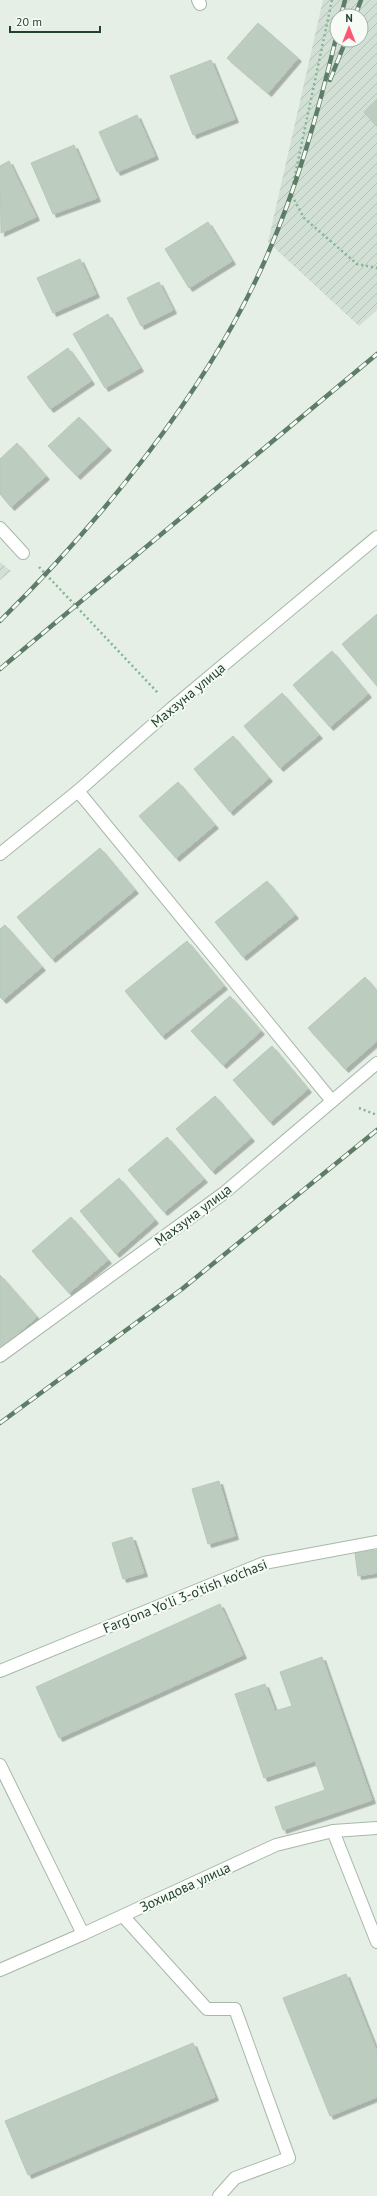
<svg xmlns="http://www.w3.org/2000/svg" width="377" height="2196" font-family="'PT Sans',sans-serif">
  <defs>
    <pattern id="industrial-furrows" width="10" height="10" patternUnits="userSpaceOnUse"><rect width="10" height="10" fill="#d2dfd4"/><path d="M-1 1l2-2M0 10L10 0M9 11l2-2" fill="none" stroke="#b4c1b6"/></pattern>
    <filter id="shadow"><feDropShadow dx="3.5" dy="3.5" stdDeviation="0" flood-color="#0004"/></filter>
  </defs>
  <rect width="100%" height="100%" fill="#e5efe6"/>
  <!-- industrial -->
  <g fill="url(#industrial-furrows)" fill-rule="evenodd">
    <path d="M 323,0 L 377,0 L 377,310 L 359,326 L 268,242 ZM 337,16 L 361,16 L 361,40 L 337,40 Z"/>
    <path d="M 0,562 L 11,571 L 0,580 Z"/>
  </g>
  <!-- building -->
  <g fill="#bccdbf" stroke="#b6c9ba" filter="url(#shadow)">
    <path d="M 258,23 L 298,58 L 268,93 L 227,58 Z"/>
    <path d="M 211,60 L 235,119 L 193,135 L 170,76 Z"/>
    <path d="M 377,99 L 377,126 L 364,112 Z"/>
    <path d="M 137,115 L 155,156 L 117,172 L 99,132 Z"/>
    <path d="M 74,145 L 97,198 L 53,214 L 31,163 Z"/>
    <path d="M 9,161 L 36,217 L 1,233 L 0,166 Z"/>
    <path d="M 208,222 L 232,261 L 189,288 L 165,249 Z"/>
    <path d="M 80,259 L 96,294 L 53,313 L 37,278 Z"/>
    <path d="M 159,282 L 173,310 L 141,326 L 127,298 Z"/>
    <path d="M 108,314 L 140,368 L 105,388 L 73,334 Z"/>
    <path d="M 68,348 L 91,381 L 50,409 L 27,377 Z"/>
    <path d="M 79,417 L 108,447 L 77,476 L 48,446 Z"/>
    <path d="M 17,443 L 46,476 L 11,507 L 0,494 L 0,459 Z"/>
    <path d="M 377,614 L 377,686 L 342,644 Z"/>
    <path d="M 332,651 L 368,694 L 330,727 L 293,685 Z"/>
    <path d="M 282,693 L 319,735 L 280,768 L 244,726 Z"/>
    <path d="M 233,736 L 269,778 L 230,812 L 194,769 Z"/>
    <path d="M 178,782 L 215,825 L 176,858 L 139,816 Z"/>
    <path d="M 100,848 L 135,890 L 52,959 L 17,917 Z"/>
    <path d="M 267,881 L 295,915 L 243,957 L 215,922 Z"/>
    <path d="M 5,925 L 42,967 L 3,1000 L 0,997 L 0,929 Z"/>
    <path d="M 187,941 L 224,986 L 162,1036 L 125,991 Z"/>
    <path d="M 365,977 L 377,991 L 377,1041 L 345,1069 L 308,1028 Z"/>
    <path d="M 230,996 L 261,1031 L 223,1065 L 191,1031 Z"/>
    <path d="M 272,1046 L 308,1089 L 270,1122 L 233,1080 Z"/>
    <path d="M 215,1096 L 251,1138 L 212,1171 L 176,1129 Z"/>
    <path d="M 167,1137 L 204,1179 L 164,1212 L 128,1170 Z"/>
    <path d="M 119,1178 L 155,1220 L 116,1254 L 80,1211 Z"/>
    <path d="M 71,1217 L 108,1260 L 69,1293 L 32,1251 Z"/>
    <path d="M 0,1275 L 37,1317 L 0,1349 Z"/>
    <path d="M 219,1481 L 235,1536 L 208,1544 L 192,1489 Z"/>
    <path d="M 132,1537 L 144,1573 L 123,1579 L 112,1543 Z"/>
    <path d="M 377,1550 L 377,1573 L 358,1576 L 355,1553 Z"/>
    <path d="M 220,1604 L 243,1655 L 59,1738 L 36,1687 Z"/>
    <path d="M 322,1657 L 372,1800 L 283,1830 L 275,1807 L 325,1790 L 315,1761 L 264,1778 L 235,1694 L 265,1684 L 275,1711 L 292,1706 L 280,1672 Z"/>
    <path d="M 346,1974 L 377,2052 L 377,2097 L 330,2116 L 283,1998 Z"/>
    <path d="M 193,2043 L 215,2097 L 28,2175 L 5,2121 Z"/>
  </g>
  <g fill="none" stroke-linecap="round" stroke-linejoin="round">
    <defs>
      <g id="lane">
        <path d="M 198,0 L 200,4"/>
        <path d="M 0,1765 L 83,1934"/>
        <path d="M 123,1916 L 207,2009 L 235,2009 L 289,2158 L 235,2178 L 219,2196"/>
      </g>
      <g id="street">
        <path d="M 0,528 L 23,553"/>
        <path d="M 78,791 L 332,1101"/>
        <path d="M 0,854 L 78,791 L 172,708 L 377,537"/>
        <path d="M 0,1356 L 224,1193 L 377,1063"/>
        <path d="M 0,1671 L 264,1563 L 377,1542"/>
        <path d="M 333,1831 L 377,1942"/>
        <path d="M 0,1970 L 83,1934 L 276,1845 L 333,1831 L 377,1828"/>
      </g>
    </defs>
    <!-- lane casing -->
    <use href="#lane" stroke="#a7b8aa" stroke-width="14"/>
    <!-- street casing -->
    <use href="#street" stroke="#a7b8aa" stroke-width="14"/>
    <!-- path -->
    <g stroke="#83b490" stroke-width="2.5" stroke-dasharray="2 3" stroke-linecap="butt">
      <path d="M 332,0 L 291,194 L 304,218 L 357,264 L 377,268"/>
      <path d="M 39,567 L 158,693"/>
      <path d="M 359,1108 L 377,1115"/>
    </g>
    <!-- lane -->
    <use href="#lane" stroke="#fff" stroke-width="12"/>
    <!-- street -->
    <use href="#street" stroke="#fff" stroke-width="12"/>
    <defs>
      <g id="rail">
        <path d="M 341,16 L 345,0"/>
        <path d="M 355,16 L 361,0"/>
        <path d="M 330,80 L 346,40"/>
        <path d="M 0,621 C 99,523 204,395 262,267 C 296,192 318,113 337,34"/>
        <path d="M 0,669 L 377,354"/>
        <path d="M 0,1423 L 182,1289 L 377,1130"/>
      </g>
    </defs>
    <!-- rail casing -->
    <use href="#rail" stroke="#5d7d67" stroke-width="4.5"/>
    <!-- rail -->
    <use href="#rail" stroke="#f6fbf6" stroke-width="3" stroke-dasharray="9" stroke-linecap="butt"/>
  </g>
  <g text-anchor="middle" stroke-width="4" stroke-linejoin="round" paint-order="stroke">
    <!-- street labels -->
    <g font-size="14" fill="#22422c" stroke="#f6fbf6">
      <text transform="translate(188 695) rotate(-40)" y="5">Махзуна улица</text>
      <text transform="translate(193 1215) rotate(-37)" y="5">Махзуна улица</text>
      <text transform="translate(185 1596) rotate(-22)" y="5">Farg'ona Yo'li 3-o'tish ko'chasi</text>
      <text transform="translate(185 1887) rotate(-25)" y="5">Зохидова улица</text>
    </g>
  </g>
  <!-- north arrow -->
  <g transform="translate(349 28)"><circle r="19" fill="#f6fbf6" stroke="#a1b1a5"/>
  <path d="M0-3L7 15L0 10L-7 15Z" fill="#fb5772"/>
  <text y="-6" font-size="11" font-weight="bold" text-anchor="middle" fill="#22422c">N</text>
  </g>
  <!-- scale -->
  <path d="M10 26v6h90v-6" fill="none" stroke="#22422c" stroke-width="2"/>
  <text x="16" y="26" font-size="12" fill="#22422c" stroke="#f6fbf6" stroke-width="3" paint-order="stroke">20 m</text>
</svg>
